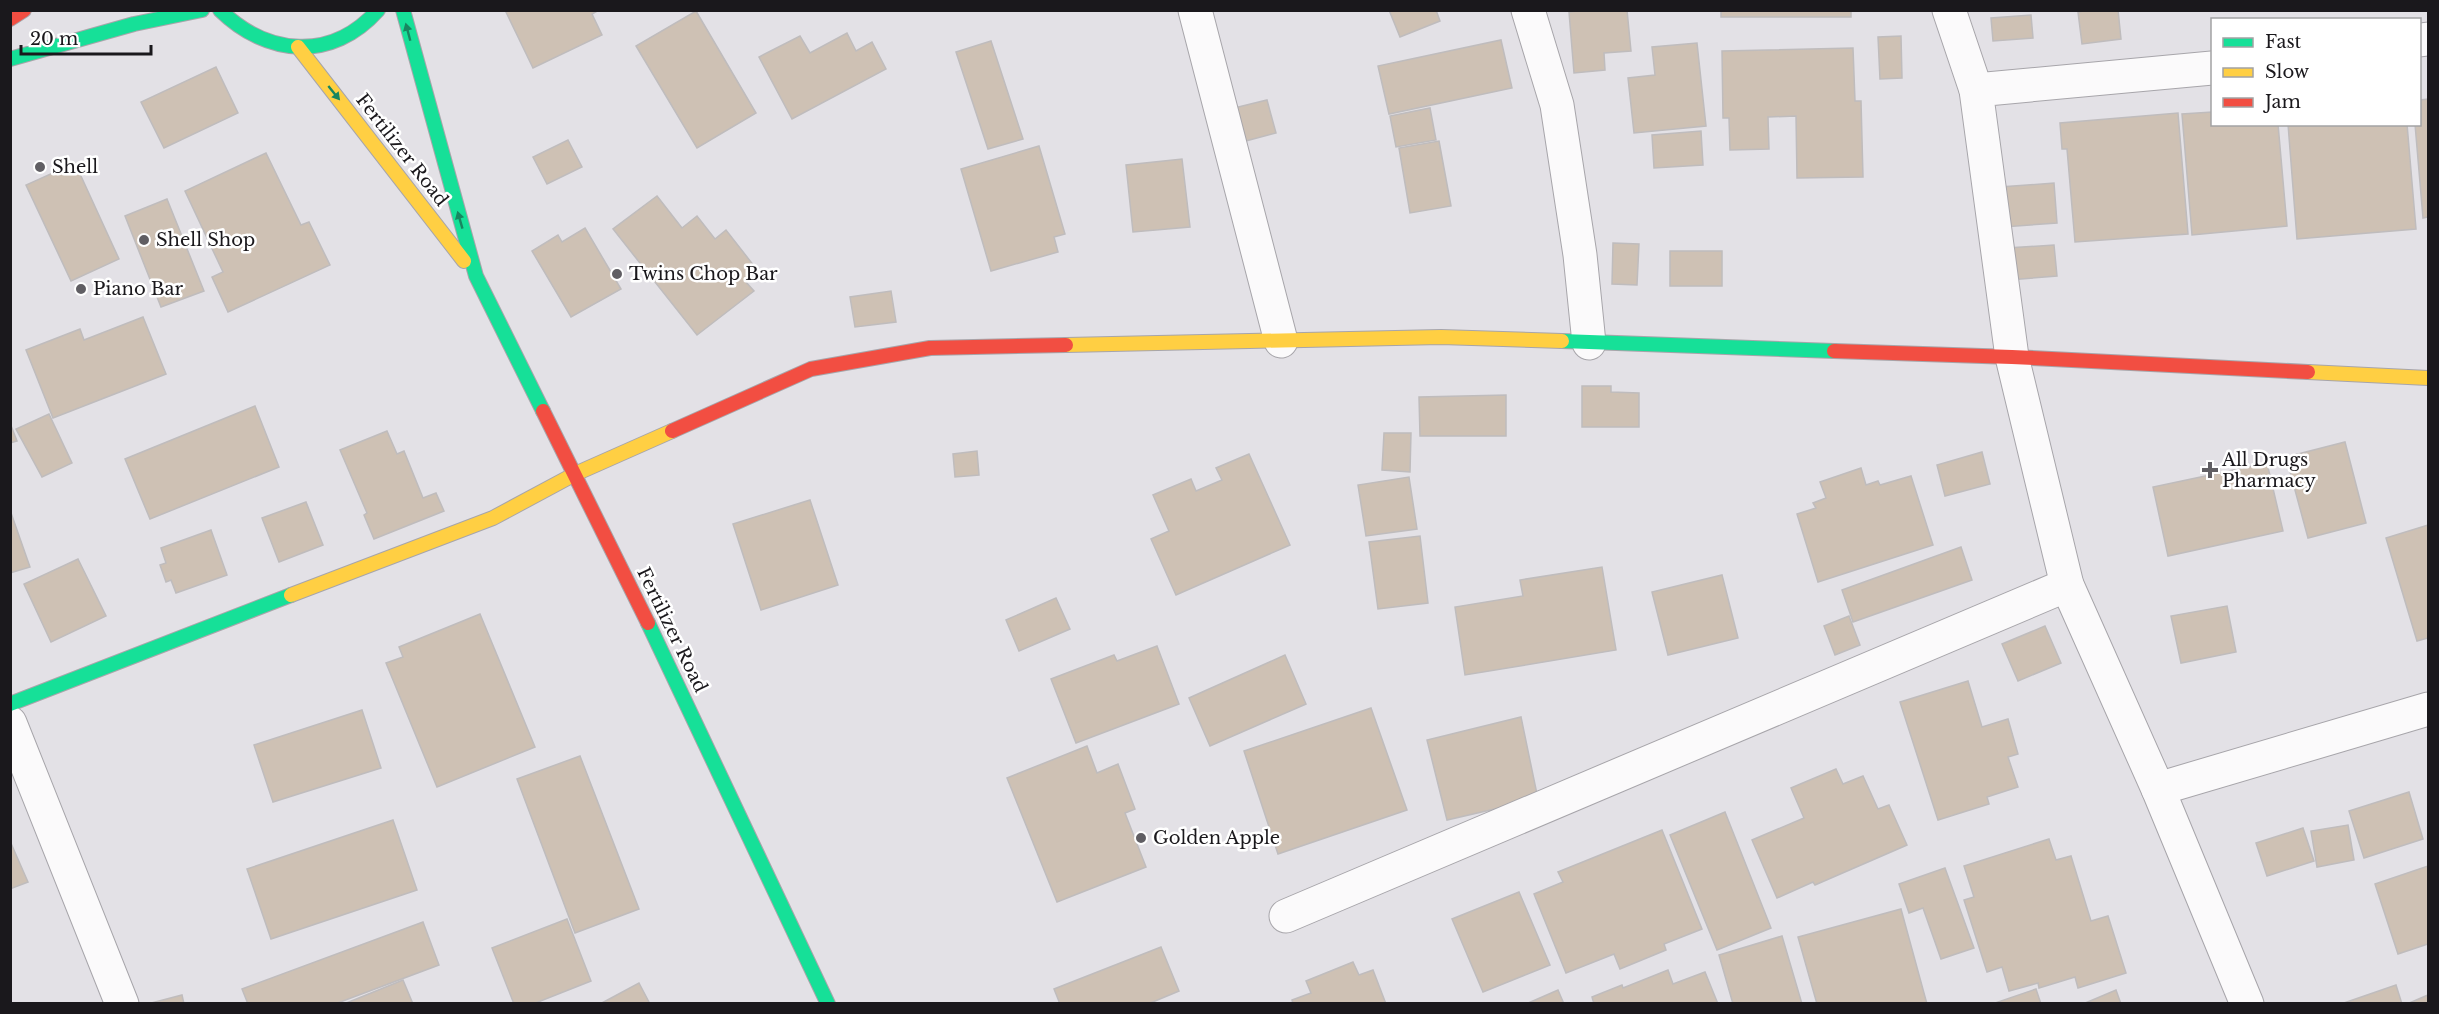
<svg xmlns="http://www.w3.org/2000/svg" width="2439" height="1014" font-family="'Libre Baskerville',serif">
  <rect width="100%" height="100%" fill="#e3e1e6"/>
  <!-- building -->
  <g fill="#cec1b4" stroke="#bfbcbd" stroke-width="1.5">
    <path d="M 505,10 L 599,10 L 592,14 L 602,35 L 533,68 Z"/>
    <path d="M 1389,10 L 1436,10 L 1440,21 L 1400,37 Z"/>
    <path d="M 1584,10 L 1627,10 L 1631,51 L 1604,53 L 1605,70 L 1574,73 L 1569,12 Z"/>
    <rect x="1721" y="10" width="130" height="7"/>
    <path d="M 2090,10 L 2118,10 L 2121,39 L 2082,44 L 2078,12 Z"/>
    <path d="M 696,11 L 756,113 L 697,148 L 636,46 Z"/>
    <path d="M 2031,15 L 2033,38 L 1993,41 L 1991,18 Z"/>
    <path d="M 847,33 L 856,51 L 872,42 L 886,69 L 792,119 L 759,57 L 800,36 L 810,53 Z"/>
    <path d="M 1901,36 L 1902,78 L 1880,79 L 1878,37 Z"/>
    <path d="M 1501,40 L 1512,88 L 1389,114 L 1378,66 Z"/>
    <path d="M 991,41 L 1023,139 L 988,149 L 956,52 Z"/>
    <path d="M 1697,43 L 1706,126 L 1634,133 L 1628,78 L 1655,75 L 1652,47 Z"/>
    <path d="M 1853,48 L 1855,101 L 1861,101 L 1863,177 L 1797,178 L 1796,116 L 1768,117 L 1769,149 L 1730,150 L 1729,118 L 1723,118 L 1722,51 Z"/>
    <path d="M 216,67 L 238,113 L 164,148 L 141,102 Z"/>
    <path d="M 2428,99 L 2428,217 L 2423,218 L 2415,124 L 2420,124 L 2420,100 Z"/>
    <path d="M 1267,100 L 1276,133 L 1242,142 L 1234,108 Z"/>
    <path d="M 1430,108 L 1436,140 L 1396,147 L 1390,116 Z"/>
    <path d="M 2212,112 L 2212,124 L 2278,124 L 2287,226 L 2192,235 L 2182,114 Z"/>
    <path d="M 2178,113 L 2188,234 L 2075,242 L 2067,149 L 2062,149 L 2060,123 Z"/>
    <path d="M 2288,124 L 2407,124 L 2416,229 L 2297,239 Z"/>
    <path d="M 1701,131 L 1703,165 L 1654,168 L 1652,135 Z"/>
    <path d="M 568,140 L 582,167 L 547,184 L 533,157 Z"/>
    <path d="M 1439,141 L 1451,206 L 1410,213 L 1399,148 Z"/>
    <path d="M 1039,146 L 1065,234 L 1054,237 L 1058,252 L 991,271 L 961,169 Z"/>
    <path d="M 266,153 L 301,225 L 309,222 L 330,265 L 228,312 L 212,277 L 223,272 L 185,191 Z"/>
    <path d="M 1182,159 L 1190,227 L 1133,232 L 1126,165 Z"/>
    <path d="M 75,163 L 119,259 L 71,281 L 26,185 Z"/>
    <path d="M 2054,183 L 2057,223 L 2003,227 L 2000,187 Z"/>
    <path d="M 657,196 L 682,228 L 697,216 L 715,239 L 726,230 L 758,271 L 745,281 L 754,291 L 697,335 L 613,229 Z"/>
    <path d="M 167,199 L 204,291 L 161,307 L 125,216 Z"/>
    <path d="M 585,228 L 621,289 L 571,317 L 532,251 L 558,235 L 562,242 Z"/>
    <path d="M 1613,243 L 1639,244 L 1637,285 L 1612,284 Z"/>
    <path d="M 2054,245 L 2057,276 L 2009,280 L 2007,248 Z"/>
    <rect x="1670" y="251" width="52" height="35"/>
    <path d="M 891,291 L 896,322 L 855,327 L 850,297 Z"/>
    <path d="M 143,317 L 166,374 L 53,418 L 26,350 L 80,329 L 84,340 Z"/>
    <path d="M 1582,386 L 1611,386 L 1611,392 L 1639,393 L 1639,427 L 1582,427 Z"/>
    <path d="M 1506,395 L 1506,436 L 1420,436 L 1419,397 Z"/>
    <path d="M 255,406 L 279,467 L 150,519 L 125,459 Z"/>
    <path d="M 49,414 L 72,463 L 42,477 L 16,429 Z"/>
    <path d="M 10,423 L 17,441 L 10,443 Z"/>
    <path d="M 387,431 L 397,454 L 404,451 L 423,498 L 436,493 L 444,511 L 374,539 L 364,515 L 367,513 L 340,450 Z"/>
    <path d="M 1384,433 L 1411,433 L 1410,472 L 1382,470 Z"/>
    <path d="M 2345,442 L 2366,523 L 2308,538 L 2286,457 Z"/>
    <path d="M 977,451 L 979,475 L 955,477 L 953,454 Z"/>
    <path d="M 1982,452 L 1990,484 L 1945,496 L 1937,465 Z"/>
    <path d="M 1249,454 L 1290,545 L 1176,595 L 1151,539 L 1169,531 L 1153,495 L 1191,479 L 1196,491 L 1222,480 L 1216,468 Z"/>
    <path d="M 2267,463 L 2283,531 L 2168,556 L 2153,487 Z"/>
    <path d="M 1861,468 L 1866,485 L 1878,481 L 1880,485 L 1911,476 L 1933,545 L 1818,582 L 1797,514 L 1816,508 L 1813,503 L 1826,498 L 1820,482 Z"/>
    <path d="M 1409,477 L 1417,529 L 1366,536 L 1358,485 Z"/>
    <path d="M 810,500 L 838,585 L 761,610 L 733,524 Z"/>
    <path d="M 306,502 L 323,545 L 279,562 L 262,518 Z"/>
    <path d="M 10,510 L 30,567 L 10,573 Z"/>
    <path d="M 2428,525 L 2428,638 L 2417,641 L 2386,538 Z"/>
    <path d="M 211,530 L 227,575 L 176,593 L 171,580 L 166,582 L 160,565 L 166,563 L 161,548 Z"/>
    <path d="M 1420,536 L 1428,603 L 1378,609 L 1369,542 Z"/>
    <path d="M 1961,547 L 1972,580 L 1853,622 L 1842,590 Z"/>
    <path d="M 78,559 L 106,616 L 51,642 L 24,584 Z"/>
    <path d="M 1602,567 L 1616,650 L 1465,675 L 1455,607 L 1523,596 L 1520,580 Z"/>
    <path d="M 1722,575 L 1738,638 L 1668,655 L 1652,592 Z"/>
    <path d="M 1056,598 L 1070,629 L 1019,651 L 1006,620 Z"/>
    <path d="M 2227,606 L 2236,652 L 2181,663 L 2171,616 Z"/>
    <path d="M 480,614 L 535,747 L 437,787 L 386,663 L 403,657 L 399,647 Z"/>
    <path d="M 1849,616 L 1860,645 L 1835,655 L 1824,626 Z"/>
    <path d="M 2045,626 L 2061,663 L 2018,681 L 2002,644 Z"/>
    <path d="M 1157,646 L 1179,704 L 1076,743 L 1051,679 L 1114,655 L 1117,661 Z"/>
    <path d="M 1285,655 L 1306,704 L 1210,746 L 1189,698 Z"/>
    <path d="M 1968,681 L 1982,727 L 2008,719 L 2018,754 L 2008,757 L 2018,787 L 1987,797 L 1989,804 L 1938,820 L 1900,702 Z"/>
    <path d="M 1371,708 L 1407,810 L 1278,854 L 1244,751 Z"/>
    <path d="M 362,710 L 381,768 L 273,802 L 254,745 Z"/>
    <path d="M 1521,717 L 1538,799 L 1447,820 L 1427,740 Z"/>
    <path d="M 1087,746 L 1097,773 L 1118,764 L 1135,809 L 1125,813 L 1146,867 L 1057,902 L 1007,778 Z"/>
    <path d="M 580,756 L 639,909 L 575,933 L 517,779 Z"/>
    <path d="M 1836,769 L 1843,784 L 1863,776 L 1878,809 L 1889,805 L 1907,845 L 1815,885 L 1813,882 L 1777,898 L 1752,840 L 1804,818 L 1791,788 Z"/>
    <path d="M 2409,792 L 2423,839 L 2364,858 L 2349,811 Z"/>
    <path d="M 1725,812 L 1771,928 L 1717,950 L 1670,835 Z"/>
    <path d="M 393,820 L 417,890 L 271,939 L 247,869 Z"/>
    <path d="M 2348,825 L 2354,860 L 2317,867 L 2311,831 Z"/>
    <path d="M 2303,828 L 2314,861 L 2267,876 L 2256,843 Z"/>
    <path d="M 1662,830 L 1702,929 L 1664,944 L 1666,950 L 1620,969 L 1614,954 L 1566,973 L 1534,894 L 1563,882 L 1558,872 Z"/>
    <path d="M 2049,839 L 2056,860 L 2071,856 L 2091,921 L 2108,916 L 2126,973 L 2078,988 L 2075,977 L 2039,988 L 2038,983 L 2009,991 L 2002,967 L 1987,972 L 1964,900 L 1974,897 L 1964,866 Z"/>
    <path d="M 10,841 L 28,882 L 10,889 Z"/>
    <path d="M 2428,866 L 2428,944 L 2398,954 L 2375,884 Z"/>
    <path d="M 1945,868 L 1974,948 L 1941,959 L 1923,908 L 1909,913 L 1899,884 Z"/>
    <path d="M 1519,892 L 1550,965 L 1483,992 L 1452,919 Z"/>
    <path d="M 1901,909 L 1927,1004 L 1817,1004 L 1798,937 Z"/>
    <path d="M 567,919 L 591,981 L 533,1004 L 514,1004 L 492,948 Z"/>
    <path d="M 423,922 L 439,965 L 335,1004 L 248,1004 L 242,989 Z"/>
    <path d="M 1782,936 L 1802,1004 L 1733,1004 L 1719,955 Z"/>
    <path d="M 1161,947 L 1179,991 L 1148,1004 L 1060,1004 L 1054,989 Z"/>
    <path d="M 1353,962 L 1359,975 L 1373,970 L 1386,1004 L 1293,1004 L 1292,1000 L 1311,993 L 1306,981 Z"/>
    <path d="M 1668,970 L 1673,984 L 1705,972 L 1718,1004 L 1594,1004 L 1592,997 L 1622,985 L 1623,988 Z"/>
    <path d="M 403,980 L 413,1004 L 344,1004 Z"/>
    <path d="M 639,983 L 650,1004 L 600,1004 Z"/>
    <path d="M 2396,985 L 2402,1004 L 2341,1004 Z"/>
    <path d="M 2036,989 L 2041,1004 L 1996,1004 L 1995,1003 Z"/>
    <path d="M 1558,990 L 1564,1004 L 1526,1004 Z"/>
    <path d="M 2116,990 L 2121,1004 L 2083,1004 Z"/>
    <path d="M 182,995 L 184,1004 L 151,1004 L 151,1003 Z"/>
    <path d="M 2428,995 L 2428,1004 L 2407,1004 Z"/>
  </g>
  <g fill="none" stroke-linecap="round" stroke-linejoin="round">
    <defs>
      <g id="street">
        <path d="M 1195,10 L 1281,341"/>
        <path d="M 1528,10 L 1557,105 L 1580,255 L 1589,343"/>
        <path d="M 1949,10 L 1976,90"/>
        <path d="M 2420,40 L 2428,39"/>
        <path d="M 2212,68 L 1976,90 L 2012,357 L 2067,585 L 2158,789 L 2247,1004"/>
        <path d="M 10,723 L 122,1004"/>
        <path d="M 2158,789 L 2428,709"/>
        <path d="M 1286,916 L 2067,585"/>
      </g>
      <g id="fast">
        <path d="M 220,10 C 267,56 332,62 378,10"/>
        <path d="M 403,10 L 476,276 L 543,411"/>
        <path d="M 10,59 L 134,24 L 202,10"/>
        <path d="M 1562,341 L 1834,351"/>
        <path d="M 648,623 L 828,1004"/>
        <path d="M 10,704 L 291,595"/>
      </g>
      <g id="slow">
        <path d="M 298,47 L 464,261"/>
        <path d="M 1066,345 L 1441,337 L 1562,341"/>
        <path d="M 2308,372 L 2428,378"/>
        <path d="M 291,595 L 493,518 L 575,474 L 672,431"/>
      </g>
      <g id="jam">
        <path d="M 10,19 L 24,10"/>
        <path d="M 1834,351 L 2012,357 L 2308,372"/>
        <path d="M 543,411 L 648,623"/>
        <path d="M 672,431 L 811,369 L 930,348 L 1066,345"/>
      </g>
    </defs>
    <!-- street casing -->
    <use href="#street" stroke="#a7a5aa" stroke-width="35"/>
    <!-- fast casing -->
    <use href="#fast" stroke="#a7a5aa" stroke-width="16"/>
    <!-- slow casing -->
    <use href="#slow" stroke="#a7a5aa" stroke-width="16"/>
    <!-- jam casing -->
    <use href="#jam" stroke="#a7a5aa" stroke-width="16"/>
    <!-- street -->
    <use href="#street" stroke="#fbfafb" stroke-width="33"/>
    <!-- fast -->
    <use href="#fast" stroke="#16e098" stroke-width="14"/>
    <!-- slow -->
    <use href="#slow" stroke="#ffcf43" stroke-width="14"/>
    <!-- jam -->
    <use href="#jam" stroke="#f24e42" stroke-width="14"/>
  </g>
  <!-- one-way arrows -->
  <defs><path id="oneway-solid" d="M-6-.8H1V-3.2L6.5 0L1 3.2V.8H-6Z" transform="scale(1.5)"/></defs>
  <g fill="#188660">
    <use href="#oneway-solid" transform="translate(408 32) rotate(-105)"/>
    <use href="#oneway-solid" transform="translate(334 93) rotate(51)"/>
    <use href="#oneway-solid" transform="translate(460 220) rotate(-106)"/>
  </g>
  <!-- markers -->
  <g fill="#605e63" stroke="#fff" stroke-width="2">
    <circle cx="40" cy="167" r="6"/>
    <circle cx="144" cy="240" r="6"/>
    <circle cx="617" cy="274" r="6"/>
    <circle cx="81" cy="289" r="6"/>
    <path d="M2207 461h6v6h6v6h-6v6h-6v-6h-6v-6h6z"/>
    <circle cx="1141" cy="838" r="6"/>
  </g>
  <g text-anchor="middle" stroke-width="5" stroke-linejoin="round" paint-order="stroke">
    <!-- street labels -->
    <g font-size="18" fill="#1a181c" stroke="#fff">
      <text transform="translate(402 150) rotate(52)" y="6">Fertilizer Road</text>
      <text transform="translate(672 630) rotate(64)" y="6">Fertilizer Road</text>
    </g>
    <!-- poi labels -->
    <g font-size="18" fill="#1a181c" stroke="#fff" text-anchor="start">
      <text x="52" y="173">Shell</text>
      <text x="156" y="246">Shell Shop</text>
      <text x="629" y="280">Twins Chop Bar</text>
      <text x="93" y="295">Piano Bar</text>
      <text x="2222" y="466">All Drugs<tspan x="2222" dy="21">Pharmacy</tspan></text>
      <text x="1153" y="844">Golden Apple</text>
    </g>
  </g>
  <!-- border -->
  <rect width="2439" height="1014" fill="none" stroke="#1a181c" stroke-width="24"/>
  <!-- legend -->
  <rect x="2211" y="18" width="210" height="108" fill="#ffffff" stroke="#a3a3a4" stroke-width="1.5"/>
  <rect x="2223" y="38" width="30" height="9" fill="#16e098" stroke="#a3a3a4" stroke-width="1.5"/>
  <text x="2265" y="48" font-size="18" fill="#1a181c">Fast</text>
  <rect x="2223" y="68" width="30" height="9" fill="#ffcf43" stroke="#a3a3a4" stroke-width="1.5"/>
  <text x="2265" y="78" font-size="18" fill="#1a181c">Slow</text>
  <rect x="2223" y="98" width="30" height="9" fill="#f24e42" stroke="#a3a3a4" stroke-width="1.5"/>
  <text x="2265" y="108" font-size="18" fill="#1a181c">Jam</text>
  <!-- scale -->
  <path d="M21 45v9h130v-9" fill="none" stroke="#1a181c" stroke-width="3"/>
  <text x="30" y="45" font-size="18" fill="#1a181c" stroke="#ffffff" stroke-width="4.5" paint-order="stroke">20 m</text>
</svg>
